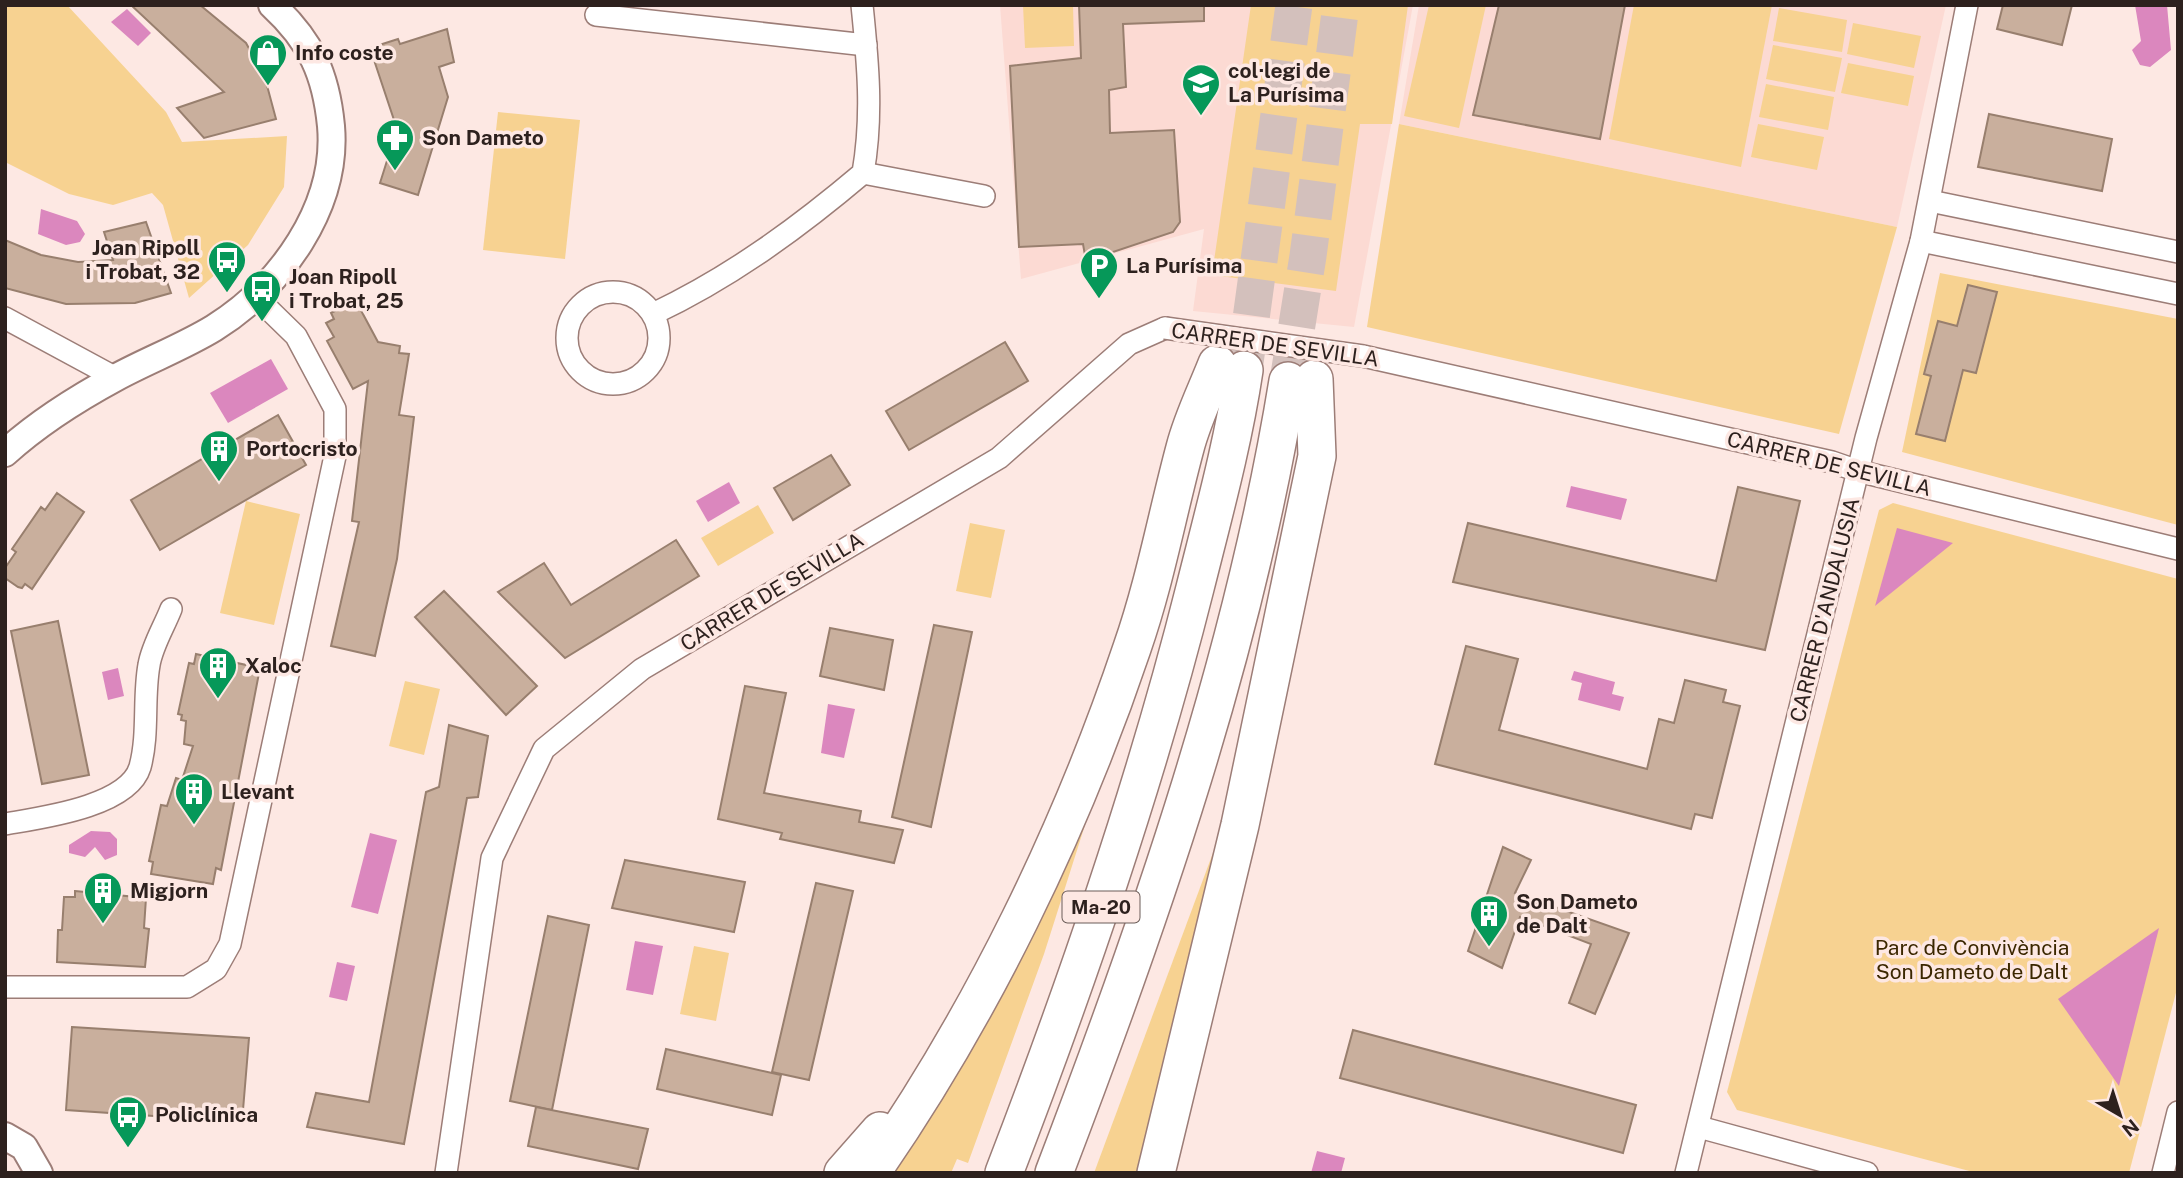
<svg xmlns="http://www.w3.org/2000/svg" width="2183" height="1178" font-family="'Public Sans',sans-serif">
  <rect width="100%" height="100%" fill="#fde8e3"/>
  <!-- built -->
  <g fill="#fcdad3">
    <path d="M 1000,5 L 1413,5 L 1354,327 L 1193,311 L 1204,229 L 1021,279 Z"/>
    <path d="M 1419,5 L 1946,5 L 1897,227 L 1399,124 Z"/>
  </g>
  <!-- green -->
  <g fill="#f7d291">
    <path d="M 5,5 L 67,5 L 166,112 L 182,142 L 287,136 L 284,187 L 248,245 L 189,298 L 163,205 L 152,193 L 113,205 L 69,194 L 5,162 Z"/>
    <path d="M 1023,5 L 1073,5 L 1074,46 L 1025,48 Z"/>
    <path d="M 1251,5 L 1408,5 L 1392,124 L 1360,124 L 1336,291 L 1212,275 Z"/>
    <path d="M 1429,5 L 1486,5 L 1459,128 L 1404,116 Z"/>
    <path d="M 1634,5 L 1772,5 L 1741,167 L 1609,139 Z"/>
    <path d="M 1779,8 L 1847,20 L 1842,52 L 1773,41 Z"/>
    <path d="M 1853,23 L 1921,36 L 1914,68 L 1847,54 Z"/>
    <path d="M 1773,45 L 1842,58 L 1835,92 L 1766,79 Z"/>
    <path d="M 1848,63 L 1914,76 L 1908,106 L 1841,93 Z"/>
    <path d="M 1766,84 L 1834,97 L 1828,130 L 1759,117 Z"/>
    <path d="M 498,112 L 580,120 L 565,259 L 483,250 Z"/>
    <path d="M 1399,124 L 1897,227 L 1839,434 L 1367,327 Z"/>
    <path d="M 1758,124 L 1824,137 L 1817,170 L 1751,157 Z"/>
    <path d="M 1940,273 L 2178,319 L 2178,525 L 1902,452 Z"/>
    <path d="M 246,501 L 300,514 L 274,625 L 220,613 Z"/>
    <path d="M 1893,503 L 2178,579 L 2178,985 L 2129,1173 L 1977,1173 L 1737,1110 L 1727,1092 L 1879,510 Z"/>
    <path d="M 758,505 L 774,533 L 718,566 L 701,538 Z"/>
    <path d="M 970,523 L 1005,530 L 991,598 L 956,591 Z"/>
    <path d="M 405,681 L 440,689 L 424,755 L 389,746 Z"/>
    <path d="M 1099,781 L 1044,954 L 968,1163 L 957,1159 L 951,1173 L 885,1173 Z"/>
    <path d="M 1217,842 L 1143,1173 L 1094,1173 Z"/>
    <path d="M 694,946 L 729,953 L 716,1021 L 680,1014 Z"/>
  </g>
  <!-- water -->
  <g fill="#db87be">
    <path d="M 2135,5 L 2167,5 L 2171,50 L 2150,67 L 2140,65 L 2132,50 L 2141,41 Z"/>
    <path d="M 127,9 L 151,33 L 138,46 L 111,22 Z"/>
    <path d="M 41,209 L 77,221 L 85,234 L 80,242 L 66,245 L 38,234 Z"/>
    <path d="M 271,359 L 288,389 L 228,423 L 210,393 Z"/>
    <path d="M 729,482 L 740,503 L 708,522 L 696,501 Z"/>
    <path d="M 1571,486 L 1627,499 L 1621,520 L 1566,507 Z"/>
    <path d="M 1897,528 L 1953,543 L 1875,606 Z"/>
    <path d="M 118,668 L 124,696 L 108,700 L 102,672 Z"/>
    <path d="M 1574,671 L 1615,682 L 1612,694 L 1624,697 L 1620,711 L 1578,700 L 1582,683 L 1571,680 Z"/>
    <path d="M 828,704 L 855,709 L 844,758 L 821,753 Z"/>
    <path d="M 91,831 L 110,832 L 117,839 L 117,855 L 105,860 L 95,847 L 85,857 L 69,853 L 69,845 Z"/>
    <path d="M 370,833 L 397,840 L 378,914 L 351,907 Z"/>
    <path d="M 2159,928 L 2119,1086 L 2058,999 Z"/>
    <path d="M 635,941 L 663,946 L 653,995 L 626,990 Z"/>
    <path d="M 337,962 L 355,966 L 347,1001 L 329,997 Z"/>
    <path d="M 1317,1151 L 1345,1158 L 1341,1173 L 1311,1173 Z"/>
  </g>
  <!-- building -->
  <g fill="#c9af9d" stroke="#987f6e" stroke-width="2">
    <path d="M 131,5 L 200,5 L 246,43 L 265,78 L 276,119 L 204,138 L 177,108 L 224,92 Z"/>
    <path d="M 1079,5 L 1204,5 L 1204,21 L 1123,24 L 1126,87 L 1109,90 L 1110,133 L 1174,130 L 1180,222 L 1173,232 L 1086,261 L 1083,244 L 1019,247 L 1010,66 L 1081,58 Z"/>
    <path d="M 1499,5 L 1625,5 L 1600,139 L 1473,115 Z"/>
    <path d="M 2003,5 L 2072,5 L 2062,45 L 1997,29 Z"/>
    <path d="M 447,29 L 454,62 L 439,67 L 448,97 L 418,195 L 380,183 L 397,129 L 370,48 L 398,39 L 400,44 Z"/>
    <path d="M 1989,114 L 2112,139 L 2102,191 L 1978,167 Z"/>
    <path d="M 146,222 L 171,293 L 135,303 L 66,304 L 5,288 L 5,240 L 41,255 L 78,262 L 113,260 L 104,232 Z"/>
    <path d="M 1968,285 L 1997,292 L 1976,373 L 1963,370 L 1945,441 L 1916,434 L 1931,376 L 1924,374 L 1938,321 L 1957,326 Z"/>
    <path d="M 350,303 L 352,306 L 357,303 L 378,342 L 400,346 L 399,353 L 409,354 L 399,415 L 414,417 L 397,559 L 375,656 L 331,646 L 359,522 L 352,521 L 368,381 L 353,389 L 327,341 L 334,337 L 326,323 L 334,319 L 331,313 Z"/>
    <path d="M 1005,342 L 1028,381 L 909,450 L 886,411 Z"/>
    <path d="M 278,415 L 306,465 L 160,550 L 131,500 Z"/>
    <path d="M 831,455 L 850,485 L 793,520 L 774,488 Z"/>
    <path d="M 1738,487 L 1800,501 L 1765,650 L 1453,582 L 1468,523 L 1716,581 Z"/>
    <path d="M 57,493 L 84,512 L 32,589 L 25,584 L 22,588 L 18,587 L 5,578 L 5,568 L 16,552 L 12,549 L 41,507 L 45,510 Z"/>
    <path d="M 676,540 L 699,576 L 565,658 L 498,592 L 544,563 L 571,605 Z"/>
    <path d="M 444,591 L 537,686 L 506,715 L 415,617 Z"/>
    <path d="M 58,621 L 89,775 L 42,784 L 11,631 Z"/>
    <path d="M 934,625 L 972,632 L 931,827 L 892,817 Z"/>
    <path d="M 830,628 L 893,640 L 884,690 L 820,676 Z"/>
    <path d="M 1466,646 L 1518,659 L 1499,730 L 1647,769 L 1659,719 L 1674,723 L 1685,680 L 1726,690 L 1723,702 L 1740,706 L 1712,818 L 1695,814 L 1691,829 L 1435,764 Z"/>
    <path d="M 196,654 L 260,668 L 221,870 L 216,868 L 213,884 L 151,874 L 153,862 L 149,861 L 161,805 L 167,806 L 176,778 L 182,780 L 193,746 L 184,744 L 186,721 L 181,720 L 182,715 L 178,714 L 189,663 L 194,664 Z"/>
    <path d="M 745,686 L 786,693 L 764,793 L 861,811 L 859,822 L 903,830 L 894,863 L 780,839 L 782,833 L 718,819 Z"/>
    <path d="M 449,725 L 488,736 L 478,797 L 467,798 L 404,1144 L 307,1127 L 316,1093 L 369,1102 L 426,792 L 439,787 Z"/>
    <path d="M 1503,847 L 1531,860 L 1515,893 L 1629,933 L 1595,1014 L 1569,1003 L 1591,944 L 1520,917 L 1502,968 L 1468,951 Z"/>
    <path d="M 625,860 L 745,882 L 734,932 L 612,908 Z"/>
    <path d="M 816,883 L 853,891 L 809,1080 L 772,1072 Z"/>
    <path d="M 75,891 L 146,898 L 144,928 L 149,929 L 145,967 L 57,962 L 58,930 L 62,930 L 64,897 L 75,897 Z"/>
    <path d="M 548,916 L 589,925 L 552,1110 L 510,1101 Z"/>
    <path d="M 72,1027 L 249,1038 L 242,1122 L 66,1110 Z"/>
    <path d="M 1353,1030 L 1636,1105 L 1623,1153 L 1340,1078 Z"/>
    <path d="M 666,1049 L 781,1075 L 772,1115 L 657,1089 Z"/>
    <path d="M 536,1107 L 648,1129 L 638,1169 L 528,1146 Z"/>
  </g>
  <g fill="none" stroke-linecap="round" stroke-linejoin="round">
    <!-- motorway-tunnel -->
    <g stroke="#d3c0bc" stroke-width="37" stroke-dasharray="37 18" stroke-linecap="butt">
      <path d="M 1244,370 L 1294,5"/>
      <path d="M 1288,381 L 1308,256 L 1341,5"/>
    </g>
    <defs>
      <g id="minor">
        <path d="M 596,15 L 866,45"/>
        <path d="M 863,173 L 984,196"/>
        <path d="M 1930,201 L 2178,252"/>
        <path d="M 1921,241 L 2178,294"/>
        <circle cx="613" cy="338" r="46"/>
        <path d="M 653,314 C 731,277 798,228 863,173 C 873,116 868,63 862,5"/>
        <path d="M 5,318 L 116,378"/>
        <path d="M 1363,356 L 1832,462 L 1858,471 L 2178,549"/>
        <path d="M 5,824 C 39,818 128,807 140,767 C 149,734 143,698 149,665 C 152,646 164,627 171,609"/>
        <path d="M 5,987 L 187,987 L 216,969 L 230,944 L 335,456 L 335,409 L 296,336 L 255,296"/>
        <path d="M 1699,1127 L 1867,1173"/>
        <path d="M 446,1173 L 492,858 L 544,749 L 642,669 L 999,458 L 1129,344 L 1165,328"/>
        <path d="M 1686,1173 L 1866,438 L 1921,241 L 1967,5"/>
        <path d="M 2163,1173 L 2178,1112"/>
      </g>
      <g id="tertiary">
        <path d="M 5,453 C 37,424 78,398 115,378 C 148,360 183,347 214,328 C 281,286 338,207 331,126 C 326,74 311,41 272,5"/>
        <path d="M 5,1136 L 24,1147 L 39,1173"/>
      </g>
      <g id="motorway">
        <path d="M 843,1173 L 880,1131"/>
        <path d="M 871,1173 C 982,1013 1070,832 1132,648 C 1155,582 1167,515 1185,448 C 1192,420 1206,392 1217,364"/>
        <path d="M 1004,1173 C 1078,981 1145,787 1195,588 C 1213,516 1233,444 1244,370"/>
        <path d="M 1054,1173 C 1152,917 1244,652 1288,381"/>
        <path d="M 1156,1173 L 1240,825 L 1317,456 L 1314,379"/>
      </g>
    </defs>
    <!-- minor casing -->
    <use href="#minor" stroke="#9c7d77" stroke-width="24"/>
    <!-- tertiary casing -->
    <use href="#tertiary" stroke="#9c7d77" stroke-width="30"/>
    <!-- motorway casing -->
    <use href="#motorway" stroke="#9c7d77" stroke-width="40"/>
    <!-- minor -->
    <use href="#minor" stroke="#fff" stroke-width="21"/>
    <!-- tertiary -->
    <use href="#tertiary" stroke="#fff" stroke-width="26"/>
    <!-- motorway -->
    <use href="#motorway" stroke="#fff" stroke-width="37"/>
    <defs>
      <path id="minor-bridge" d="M 1165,328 L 1363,356"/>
    </defs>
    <!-- minor-bridge casing -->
    <use href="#minor-bridge" stroke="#9c7d77" stroke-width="24" stroke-linecap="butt"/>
    <!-- minor-bridge -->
    <use href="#minor-bridge" stroke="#fff" stroke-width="21"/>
  </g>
  <!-- icons -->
  <defs>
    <symbol id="shop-pin" viewBox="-11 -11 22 30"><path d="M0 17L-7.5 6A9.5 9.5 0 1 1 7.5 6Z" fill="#069859" stroke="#fde8e3"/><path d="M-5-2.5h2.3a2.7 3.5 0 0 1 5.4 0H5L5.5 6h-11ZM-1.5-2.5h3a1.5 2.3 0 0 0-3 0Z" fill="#fff"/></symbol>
    <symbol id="school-pin" viewBox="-11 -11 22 30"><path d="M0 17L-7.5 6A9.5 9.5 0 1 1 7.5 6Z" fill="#069859" stroke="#fde8e3"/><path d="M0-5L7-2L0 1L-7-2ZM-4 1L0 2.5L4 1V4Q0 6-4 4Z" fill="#fff"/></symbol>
    <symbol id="pharmacy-pin" viewBox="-11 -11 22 30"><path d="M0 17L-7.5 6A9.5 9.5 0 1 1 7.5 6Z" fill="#069859" stroke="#fde8e3"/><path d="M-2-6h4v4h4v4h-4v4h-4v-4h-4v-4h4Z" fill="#fff"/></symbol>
    <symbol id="bus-pin" viewBox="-11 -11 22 30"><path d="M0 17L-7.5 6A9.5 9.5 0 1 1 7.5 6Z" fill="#069859" stroke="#fde8e3"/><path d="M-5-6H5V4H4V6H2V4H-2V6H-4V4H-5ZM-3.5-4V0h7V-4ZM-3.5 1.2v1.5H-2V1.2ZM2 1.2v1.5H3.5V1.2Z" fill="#fff"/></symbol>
    <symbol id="parking-pin" viewBox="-11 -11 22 30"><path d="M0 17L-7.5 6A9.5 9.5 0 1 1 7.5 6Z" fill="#069859" stroke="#fde8e3"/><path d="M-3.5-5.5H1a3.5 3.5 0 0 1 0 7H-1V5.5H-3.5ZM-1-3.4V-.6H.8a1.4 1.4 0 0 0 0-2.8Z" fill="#fff"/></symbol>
    <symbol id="building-pin" viewBox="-11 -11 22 30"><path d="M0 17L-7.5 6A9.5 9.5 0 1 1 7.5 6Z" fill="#069859" stroke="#fde8e3"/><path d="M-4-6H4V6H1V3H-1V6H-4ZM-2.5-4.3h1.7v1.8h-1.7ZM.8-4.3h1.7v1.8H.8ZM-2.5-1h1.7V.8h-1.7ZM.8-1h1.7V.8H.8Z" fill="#fff"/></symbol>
  </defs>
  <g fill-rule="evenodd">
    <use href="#shop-pin" x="246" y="31" width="44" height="60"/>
    <use href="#school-pin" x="1179" y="61" width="44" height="60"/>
    <use href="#pharmacy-pin" x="373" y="116" width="44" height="60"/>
    <use href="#bus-pin" x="205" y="238" width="44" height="60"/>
    <use href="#parking-pin" x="1077" y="244" width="44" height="60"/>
    <use href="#bus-pin" x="240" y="267" width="44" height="60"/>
    <use href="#building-pin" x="197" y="427" width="44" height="60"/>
    <use href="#building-pin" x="196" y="644" width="44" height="60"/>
    <use href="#building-pin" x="172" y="770" width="44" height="60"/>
    <use href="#building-pin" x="81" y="869" width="44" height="60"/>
    <use href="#building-pin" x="1467" y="892" width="44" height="60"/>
    <use href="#bus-pin" x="106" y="1093" width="44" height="60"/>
  </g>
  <g text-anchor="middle" stroke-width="7" stroke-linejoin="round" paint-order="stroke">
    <!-- shield labels -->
    <rect fill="#fde8e3" stroke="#6b5d59" stroke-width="2" x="1062.5" y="891.5" width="77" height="31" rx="5"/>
    <g font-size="19" font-weight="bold" fill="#2d211e">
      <text x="1101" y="914">Ma-20</text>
    </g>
    <!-- poi labels -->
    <g font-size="21" font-weight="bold" fill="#2d211e" stroke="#fde8e3" text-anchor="start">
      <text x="295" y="60">Info coste</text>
      <text x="1228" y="78">col·legi de<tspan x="1228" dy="24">La Purísima</tspan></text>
      <text x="422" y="145">Son Dameto</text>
      <text x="200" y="255" text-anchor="end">Joan Ripoll<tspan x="200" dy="24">i Trobat, 32</tspan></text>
      <text x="1126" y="273">La Purísima</text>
      <text x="289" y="284">Joan Ripoll<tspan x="289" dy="24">i Trobat, 25</tspan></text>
      <text x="246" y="456">Portocristo</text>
      <text x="245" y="673">Xaloc</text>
      <text x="221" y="799">Llevant</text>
      <text x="130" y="898">Migjorn</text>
      <text x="1516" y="909">Son Dameto<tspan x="1516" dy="24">de Dalt</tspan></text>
      <text x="155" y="1122">Policlínica</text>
    </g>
    <!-- street labels -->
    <g font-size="21" fill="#2d211e" stroke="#fde8e3">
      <text transform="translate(1275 345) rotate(8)" y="7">CARRER DE SEVILLA</text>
      <text transform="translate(1829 464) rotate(14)" y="7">CARRER DE SEVILLA</text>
      <text transform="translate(772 592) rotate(-31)" y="7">CARRER DE SEVILLA</text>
      <text transform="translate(1825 610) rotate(-76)" y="7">CARRER D'ANDALUSIA</text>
    </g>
    <!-- park labels -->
    <g font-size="21" fill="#3b2700" stroke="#fde8e3">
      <text x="1972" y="955">Parc de Convivència<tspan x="1972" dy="24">Son Dameto de Dalt</tspan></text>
    </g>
  </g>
  <!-- border -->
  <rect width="2183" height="1178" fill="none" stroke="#2d211e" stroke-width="14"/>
  <!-- north arrow -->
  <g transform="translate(2120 1115) rotate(141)" stroke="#fde8e3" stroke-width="5" paint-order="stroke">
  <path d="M0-5L12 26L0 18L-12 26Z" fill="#2d211e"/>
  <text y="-10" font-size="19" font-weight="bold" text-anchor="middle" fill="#2d211e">N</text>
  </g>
</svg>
